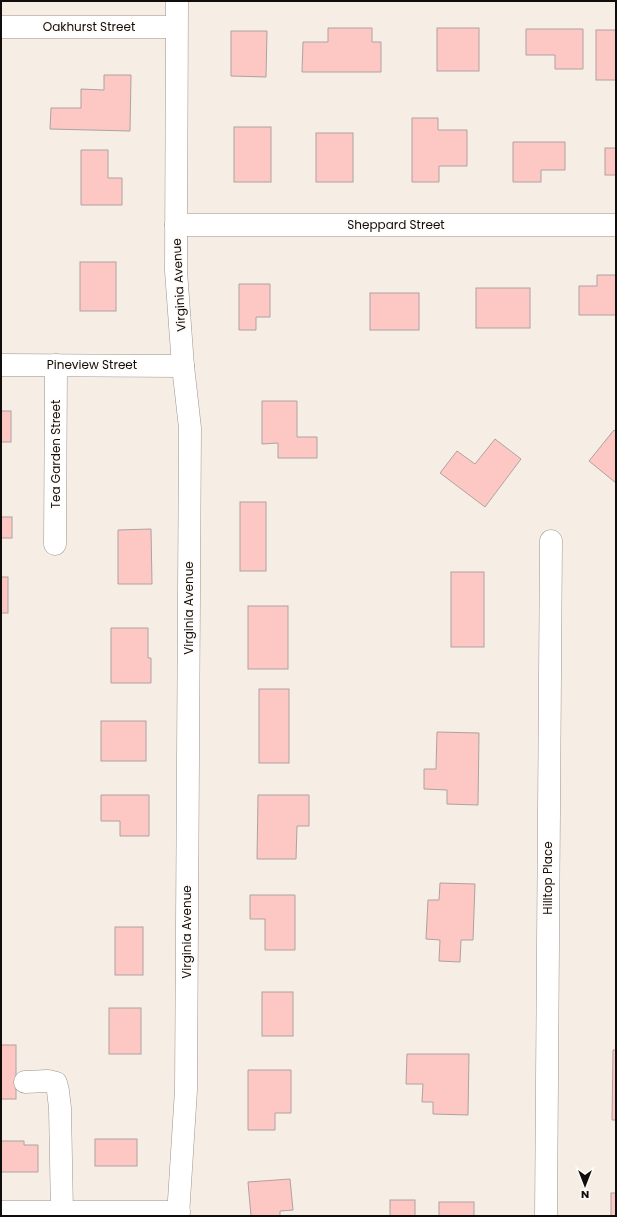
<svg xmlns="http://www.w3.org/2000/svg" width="617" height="1217" font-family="Poppins,sans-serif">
  <rect width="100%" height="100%" fill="#f6ede5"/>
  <!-- building -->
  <g fill="#fdc7c3" stroke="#aea2a1">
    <path d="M 328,28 L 372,28 L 372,42 L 381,42 L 381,72 L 302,72 L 303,42 L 328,42 Z"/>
    <rect x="437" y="28" width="42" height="43"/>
    <path d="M 526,29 L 583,29 L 583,69 L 555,69 L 555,55 L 526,55 Z"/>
    <rect x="596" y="30" width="20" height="50"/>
    <path d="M 231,31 L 267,31 L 266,77 L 231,76 Z"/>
    <path d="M 104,75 L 131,75 L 130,131 L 50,129 L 51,108 L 81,108 L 81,89 L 104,90 Z"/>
    <path d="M 412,118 L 438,118 L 438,130 L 467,130 L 467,166 L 439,166 L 439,182 L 412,182 Z"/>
    <rect x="234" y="127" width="37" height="55"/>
    <rect x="316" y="133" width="37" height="49"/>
    <path d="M 513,142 L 565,142 L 565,170 L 541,170 L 541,182 L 513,182 Z"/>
    <rect x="605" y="148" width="11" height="27"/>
    <path d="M 81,150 L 108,150 L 108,178 L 122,178 L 122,205 L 81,205 Z"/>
    <rect x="80" y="262" width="36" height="49"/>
    <path d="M 597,275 L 616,275 L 616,315 L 579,315 L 579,286 L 597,286 Z"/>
    <path d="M 239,284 L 270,284 L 270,317 L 256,317 L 256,330 L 239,330 Z"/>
    <rect x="476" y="288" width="54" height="40"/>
    <rect x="370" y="293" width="49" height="37"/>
    <path d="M 262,401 L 297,401 L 297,437 L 317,437 L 317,458 L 278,458 L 278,443 L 262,444 Z"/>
    <rect x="1" y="411" width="10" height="31"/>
    <path d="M 614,430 L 616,432 L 616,483 L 589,461 Z"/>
    <path d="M 495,439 L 521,459 L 485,507 L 440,473 L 457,451 L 475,464 Z"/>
    <rect x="240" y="502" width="26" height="69"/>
    <rect x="1" y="517" width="11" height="21"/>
    <path d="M 151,529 L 152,584 L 118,584 L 118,530 Z"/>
    <rect x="451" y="572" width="33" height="75"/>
    <rect x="1" y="577" width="7" height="36"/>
    <rect x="248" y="606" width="40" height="63"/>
    <path d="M 111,628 L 148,628 L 148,658 L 151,658 L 151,683 L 111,683 Z"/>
    <rect x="259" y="689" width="30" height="74"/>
    <rect x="101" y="721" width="45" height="40"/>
    <path d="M 437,732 L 479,733 L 478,805 L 447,804 L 447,790 L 424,789 L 424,769 L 436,769 Z"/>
    <path d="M 101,795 L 149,795 L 149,836 L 120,836 L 120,821 L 101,821 Z"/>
    <path d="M 258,795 L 309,795 L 309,826 L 297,826 L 296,859 L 257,859 Z"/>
    <path d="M 440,883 L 475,884 L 473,940 L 461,940 L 460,962 L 439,961 L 440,940 L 426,939 L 428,900 L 439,900 Z"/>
    <path d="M 250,895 L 295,895 L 295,950 L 265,950 L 265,919 L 250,919 Z"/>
    <rect x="115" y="927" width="28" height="48"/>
    <rect x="262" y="992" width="31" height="44"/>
    <rect x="109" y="1008" width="32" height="46"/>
    <rect x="1" y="1045" width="15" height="54"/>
    <path d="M 613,1050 L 616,1050 L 616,1120 L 612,1120 Z"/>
    <path d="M 407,1054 L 469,1054 L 468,1115 L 433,1114 L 433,1102 L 422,1102 L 423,1084 L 406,1084 Z"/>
    <path d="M 248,1070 L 291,1070 L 291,1113 L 275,1113 L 275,1130 L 248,1130 Z"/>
    <rect x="95" y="1139" width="42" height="27"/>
    <path d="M 1,1141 L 24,1141 L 24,1145 L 38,1145 L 38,1172 L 1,1172 Z"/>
    <path d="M 290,1179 L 293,1210 L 280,1211 L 280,1216 L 251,1216 L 248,1182 Z"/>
    <rect x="611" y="1193" width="5" height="23"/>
    <rect x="390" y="1200" width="25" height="16"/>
    <rect x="439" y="1202" width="35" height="14"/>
  </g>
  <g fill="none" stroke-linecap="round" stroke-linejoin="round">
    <defs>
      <g id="minor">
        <path d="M 177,1 L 176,271 L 183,366 L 190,428 L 186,1090 L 178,1216"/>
        <path d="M 1,27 L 176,27"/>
        <path d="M 176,225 L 616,225"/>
        <path d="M 1,365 L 183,366"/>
        <path d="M 55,544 L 56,365"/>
        <path d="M 25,1082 L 48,1081 L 56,1083 L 58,1091 L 60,1108 L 62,1212"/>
        <path d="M 1,1212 L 179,1212"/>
        <path d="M 546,1216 L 551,541"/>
      </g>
    </defs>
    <!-- minor casing -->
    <use href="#minor" stroke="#9d948d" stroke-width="23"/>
    <!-- minor -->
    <use href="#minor" stroke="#fff" stroke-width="22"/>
  </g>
  <g text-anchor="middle" stroke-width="3" stroke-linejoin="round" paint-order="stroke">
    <!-- street labels -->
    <g font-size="12" fill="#100d0b" stroke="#fffbf8">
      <text x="89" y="31">Oakhurst Street</text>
      <text x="396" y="229">Sheppard Street</text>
      <text transform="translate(179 285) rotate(-93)" y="4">Virginia Avenue</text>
      <text x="92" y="369">Pineview Street</text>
      <text transform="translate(56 454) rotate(-90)" y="4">Tea Garden Street</text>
      <text transform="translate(189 608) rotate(-90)" y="4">Virginia Avenue</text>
      <text transform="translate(548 878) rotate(-90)" y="4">Hilltop Place</text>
      <text transform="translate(187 932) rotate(-90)" y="4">Virginia Avenue</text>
    </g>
  </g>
  <!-- border -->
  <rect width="617" height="1217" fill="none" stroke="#100d0b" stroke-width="4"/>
  <!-- north arrow -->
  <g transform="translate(585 1185) rotate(180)" stroke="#fffbf8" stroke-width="3" paint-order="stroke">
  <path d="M0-3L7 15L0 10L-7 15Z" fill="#100d0b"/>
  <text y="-6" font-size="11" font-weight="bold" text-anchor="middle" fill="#100d0b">N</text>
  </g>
</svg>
